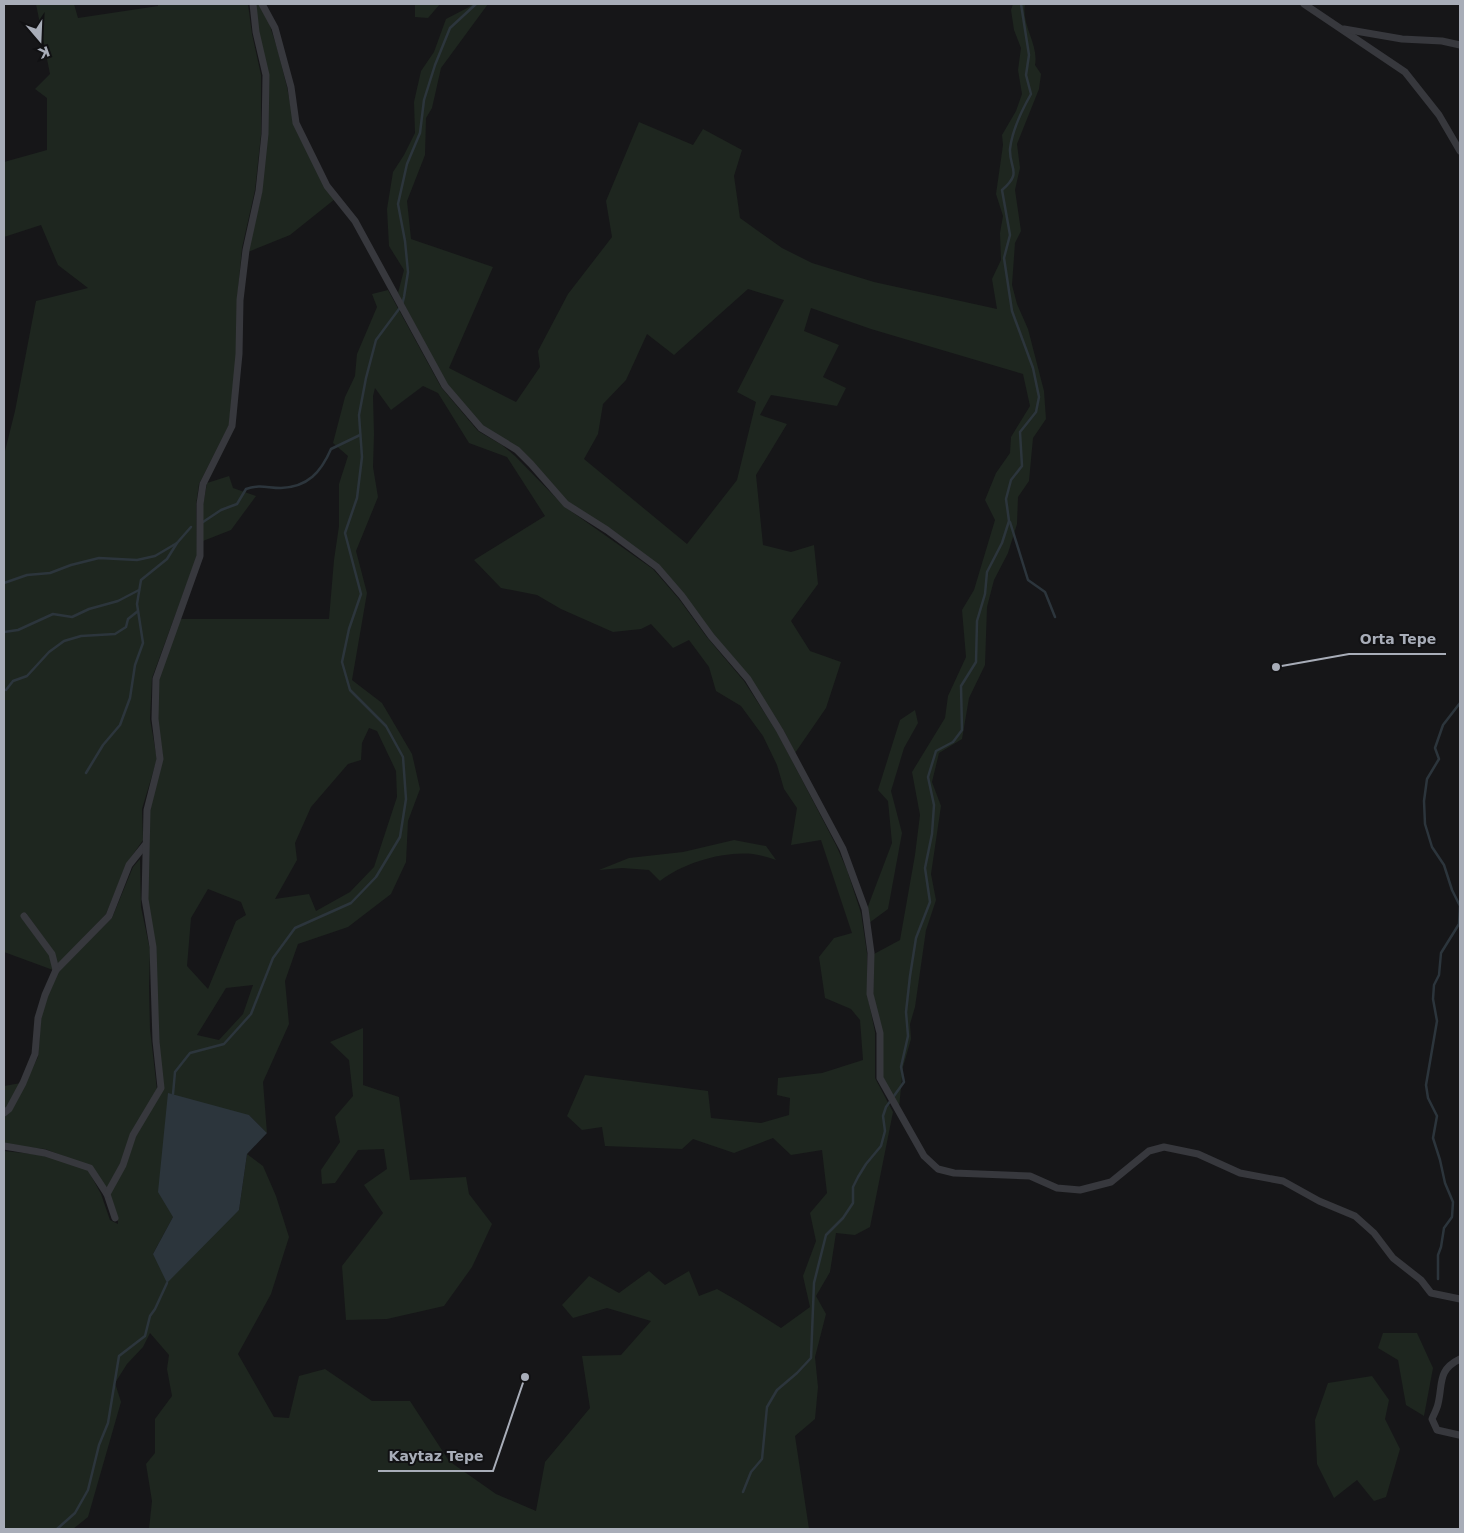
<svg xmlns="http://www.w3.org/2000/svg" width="1464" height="1533" font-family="'DejaVu Sans',sans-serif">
  <rect width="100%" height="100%" fill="#161618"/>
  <!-- green -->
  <g fill="#1e261f" fill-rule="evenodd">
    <path d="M 36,4 L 74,4 L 78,18 L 158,6 L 158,4 L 248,4 L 252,34 L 261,75 L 261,135 L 255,190 L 242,248 L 237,301 L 236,357 L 229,425 L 199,484 L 196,505 L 197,556 L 152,678 L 150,719 L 157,759 L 142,809 L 143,840 L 127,863 L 106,914 L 57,965 L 54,952 L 26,913 L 21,916 L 50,955 L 53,970 L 4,952 L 4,455 L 15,411 L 36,301 L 88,288 L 58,265 L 41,225 L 4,237 L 4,162 L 47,150 L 47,98 L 35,89 L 50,74 Z"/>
    <path d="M 255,4 L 259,4 L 269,23 L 278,51 L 287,87 L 294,124 L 335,199 L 290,235 L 248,252 L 262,192 L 268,76 L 258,32 Z"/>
    <path d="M 415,4 L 440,4 L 428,18 L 415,17 Z"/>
    <path d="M 472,4 L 488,4 L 441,68 L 432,108 L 426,118 L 425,155 L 407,201 L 411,239 L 493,267 L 449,368 L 516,402 L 540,367 L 538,351 L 568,294 L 612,237 L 606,201 L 639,122 L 693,145 L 703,129 L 742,150 L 734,176 L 740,218 L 782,248 L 812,263 L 874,282 L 997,309 L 992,279 L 1001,260 L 1000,233 L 1003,216 L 996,194 L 1003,145 L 1002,135 L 1016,111 L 1022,94 L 1018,70 L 1021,48 L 1014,30 L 1011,10 L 1013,4 L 1025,4 C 1021,25 1039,45 1035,65 L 1041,74 L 1039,89 L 1017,144 L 1020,168 L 1015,190 L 1021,231 L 1015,243 L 1012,285 L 1017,304 L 1028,329 L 1044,391 L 1046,419 L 1033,438 L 1029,481 L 1018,497 L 1017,524 L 1008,553 L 994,580 L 987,607 L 985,665 L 969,698 L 962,739 L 939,753 L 932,782 L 941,806 L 931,874 L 936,900 L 926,930 L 915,1007 L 910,1024 L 911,1039 L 903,1067 L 899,1108 L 883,1077 L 873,994 L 874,954 L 900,940 L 915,855 L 920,815 L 912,772 L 945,718 L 948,696 L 966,657 L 962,610 L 974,590 L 995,520 L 985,500 L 996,473 L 1010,453 L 1011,437 L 1030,406 L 1023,374 L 871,329 L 811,308 L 804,331 L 839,345 L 823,377 L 846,388 L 837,406 L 771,395 L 760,415 L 787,424 L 756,475 L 763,545 L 791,552 L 814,545 L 818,584 L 791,621 L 810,651 L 841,662 L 826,708 L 795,753 L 784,731 L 713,634 L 658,564 L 569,503 L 533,462 L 482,427 L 447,384 L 398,293 L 404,270 L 389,246 L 387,209 L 393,172 L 404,155 L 415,133 L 414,102 L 421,71 L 434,52 L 446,19 L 469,7 ZM 748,289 L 784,300 L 737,392 L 756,402 L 737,480 L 687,544 L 584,459 L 598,434 L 603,404 L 626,380 L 647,334 L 674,355 Z"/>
    <path d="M 388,290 L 441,387 L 478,431 L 502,445 L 515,456 L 565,507 L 653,569 L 679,599 L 706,636 L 744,681 L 777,732 L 836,845 L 847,870 L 861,913 L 867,953 L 867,993 L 875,1032 L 875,1078 L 893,1112 L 870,1227 L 855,1235 L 836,1233 L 830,1272 L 816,1296 L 826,1314 L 815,1357 L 818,1387 L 815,1419 L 795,1436 L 809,1529 L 149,1529 L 152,1501 L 146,1464 L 155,1453 L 155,1419 L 172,1396 L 167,1369 L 169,1355 L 150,1333 L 143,1347 L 127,1364 L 115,1383 L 121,1402 L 88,1517 L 73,1529 L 4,1529 L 4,1151 L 42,1155 L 88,1170 L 101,1194 L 110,1220 L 118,1224 L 118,1218 L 110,1194 L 136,1136 L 163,1088 L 147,899 L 150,810 L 163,758 L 157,717 L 159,679 L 178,619 L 329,619 L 334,560 L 339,526 L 339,484 L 348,456 L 333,443 L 345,397 L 355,376 L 357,354 L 377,307 L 372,294 ZM 423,386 L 438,393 L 469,443 L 507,457 L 545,516 L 474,560 L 501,588 L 537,595 L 561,609 L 613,632 L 641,629 L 651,624 L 673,648 L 689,640 L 709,667 L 716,691 L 741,706 L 763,736 L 777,765 L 784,789 L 797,808 L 791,845 L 821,840 L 852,933 L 834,938 L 819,957 L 825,998 L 851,1009 L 860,1020 L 863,1060 L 822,1073 L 778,1078 L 777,1095 L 790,1098 L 789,1115 L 761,1123 L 711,1118 L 708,1091 L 585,1075 L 567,1116 L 582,1130 L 602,1127 L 605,1146 L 682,1149 L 693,1139 L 734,1153 L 773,1138 L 791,1155 L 822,1150 L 827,1193 L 810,1213 L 816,1241 L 803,1276 L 810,1307 L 781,1328 L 738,1301 L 717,1289 L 699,1296 L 689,1271 L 665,1285 L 649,1271 L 619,1293 L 589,1276 L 562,1305 L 573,1318 L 607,1308 L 651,1321 L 621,1355 L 582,1356 L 590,1408 L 545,1462 L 536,1511 L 496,1494 L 449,1461 L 410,1401 L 372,1401 L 325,1369 L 299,1376 L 289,1418 L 274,1417 L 238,1354 L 271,1294 L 289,1237 L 276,1196 L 263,1166 L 247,1154 L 239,1210 L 153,1254 L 173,1217 L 249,1115 L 267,1133 L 263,1082 L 289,1024 L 285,981 L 298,944 L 348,927 L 391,894 L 406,862 L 408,821 L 420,789 L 412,754 L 382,703 L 352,680 L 367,593 L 356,551 L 378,497 L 373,467 L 374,434 L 373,396 L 375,388 L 391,410 ZM 369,728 L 377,731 L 396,771 L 397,797 L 374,867 L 350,892 L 316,911 L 309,894 L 275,899 L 297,860 L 295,843 L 311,807 L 348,764 L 361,760 L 362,743 ZM 208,889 L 241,902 L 246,915 L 236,921 L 208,989 L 187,966 L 191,918 ZM 253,985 L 243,1014 L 219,1040 L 197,1035 L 226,988 Z"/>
    <path d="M 229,476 L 233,488 L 256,496 L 231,530 L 203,541 L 203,505 L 207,483 Z"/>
    <path d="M 915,710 L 918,723 L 904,748 L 891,791 L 902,833 L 888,909 L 869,923 L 867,909 L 892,843 L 888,801 L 878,790 L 900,720 Z"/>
    <path d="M 734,840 L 766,846 L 776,860 C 769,858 761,855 753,854 C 723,851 683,863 660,881 L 649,870 L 622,868 L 599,870 L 629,858 L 683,852 Z"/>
    <path d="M 140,859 L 141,907 L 150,950 L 149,986 L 150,1029 L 157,1090 L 107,1189 L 92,1167 L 45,1149 L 4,1145 L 4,1117 L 12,1110 L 38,1057 L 41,1017 L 48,996 L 58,972 L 112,918 L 133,867 Z"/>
    <path d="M 363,1028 L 363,1085 L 399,1097 L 410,1180 L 466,1177 L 469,1194 L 492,1224 L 472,1267 L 444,1306 L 387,1319 L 346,1320 L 342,1266 L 383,1213 L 364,1185 L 387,1169 L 384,1149 L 358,1150 L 335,1183 L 322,1184 L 321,1170 L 340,1142 L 335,1117 L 353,1096 L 349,1060 L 330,1042 Z"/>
    <path d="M 21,1083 L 7,1108 L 4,1111 L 4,1086 Z"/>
    <path d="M 1383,1333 L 1417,1333 L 1433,1368 L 1424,1416 L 1406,1405 L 1398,1360 L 1378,1348 Z"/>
    <path d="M 1372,1376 L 1389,1400 L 1385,1419 L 1400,1449 L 1386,1497 L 1374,1501 L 1357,1480 L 1334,1498 L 1317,1464 L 1315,1420 L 1328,1383 Z"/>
  </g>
  <!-- water -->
  <path fill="#2c353c" d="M 168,1093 L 249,1115 L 267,1133 L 247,1154 L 239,1210 L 167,1283 L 153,1254 L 173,1217 L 158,1192 Z"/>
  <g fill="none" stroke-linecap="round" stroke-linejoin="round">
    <!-- stream -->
    <g stroke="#2c353c" stroke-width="2.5">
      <path d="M 203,522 L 221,510 L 237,504 L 246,489 C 261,484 267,488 281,488 C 308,487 321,472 331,449 L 360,435"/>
      <path d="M 1010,522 L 1028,580 L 1045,592 L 1055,617"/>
      <path d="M 4,583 L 27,575 L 50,573 L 71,565 L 99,558 L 137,560 L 155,556 L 177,543 L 191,527"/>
      <path d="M 4,632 L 18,630 L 53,614 L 72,617 L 89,609 L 118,601 L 139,590"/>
      <path d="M 6,690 L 13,681 L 27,676 L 49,652 L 64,641 L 81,636 L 115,634 L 126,627 L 128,619 L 138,611"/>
      <path d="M 86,773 L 103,745 L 120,725 L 130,698 L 135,665 L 143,643 L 137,604 L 141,580 L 167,559 L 177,543"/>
      <path d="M 173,1094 L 175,1072 L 190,1053 L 224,1044 L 251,1014 L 273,958 L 295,928 L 351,903 L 376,877 L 400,837 L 406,799 L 403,757 L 386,726 L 350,690 L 342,662 L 349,629 L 361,594 L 345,533 L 357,498 L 362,457 L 359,415 L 366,378 L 376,340 L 402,305 L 404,297 L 408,272 L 405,241 L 398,204 L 407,164 L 420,133 L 424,100 L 435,65 L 450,28 L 476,4"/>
      <path d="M 1438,1279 L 1438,1255 L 1441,1247 L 1444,1228 L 1452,1217 L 1453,1202 L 1445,1183 L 1440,1160 L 1433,1138 L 1437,1116 L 1428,1098 L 1426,1085 L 1437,1021 L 1433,999 L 1434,985 L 1439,975 L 1441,953 L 1459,924 L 1460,906 L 1452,890 L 1444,865 L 1432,847 L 1425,824 L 1424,801 L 1427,779 L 1439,759 L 1435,748 L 1443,725 L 1460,703"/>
      <path d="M 743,1492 L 751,1472 L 762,1459 L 767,1407 L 777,1390 L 797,1373 L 811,1358 L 814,1283 L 826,1235 L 843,1218 L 853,1203 L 853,1187 L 858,1177 L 866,1164 L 881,1146 L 885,1131 L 883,1116 L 886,1107 L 904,1082 L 901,1067 L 908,1036 L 906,1012 L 910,976 L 916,938 L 930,902 L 925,868 L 932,834 L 934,805 L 928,777 L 936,751 L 953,742 L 962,730 L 961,686 L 976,662 L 977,621 L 985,594 L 987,572 L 1002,543 L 1009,521 L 1006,499 L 1011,480 L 1022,466 L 1020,432 L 1036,412 L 1039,397 L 1033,368 L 1012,311 L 1004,258 L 1010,235 L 1002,190 C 1023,172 1009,169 1010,149 C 1012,130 1022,110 1031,94 L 1026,75 L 1029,55 L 1021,4"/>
      <path d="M 57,1529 L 75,1513 L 88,1490 L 99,1445 L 108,1423 L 119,1356 L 145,1336 L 150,1316 L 155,1309 L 167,1283"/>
    </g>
    <!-- street -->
    <g stroke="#37383d" stroke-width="7">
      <path d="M 262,4 L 275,28 L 291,87 L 296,123 L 327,186 L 355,221 L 445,386 L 481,428 L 517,450 L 531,464 L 566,504 L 607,530 L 657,567 L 682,596 L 711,636 L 748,679 L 780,731 L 843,849 L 865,909 L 871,953 L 870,994 L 880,1033 L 880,1078 L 924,1156 L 938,1169 L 954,1173 L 1030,1176 L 1057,1188 L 1080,1190 L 1111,1182 L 1149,1151 L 1164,1147 L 1198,1154 L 1240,1173 L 1283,1181 L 1319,1201 L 1355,1216 L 1374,1233 L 1393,1258 L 1421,1280 L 1431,1293 L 1460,1299"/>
      <path d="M 1304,4 L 1405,72 L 1439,115 L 1460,151"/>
      <path d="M 1344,29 L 1402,39 L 1442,41 L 1460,45"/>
      <path d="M 56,970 L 109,916 L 129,865 L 145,845"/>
      <path d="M 4,1113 L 9,1109 L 23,1083 L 35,1054 L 38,1018 L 45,995 L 56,970 L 52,954 L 24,916"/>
      <path d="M 4,1146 L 45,1153 L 90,1168 L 107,1194 L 115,1218"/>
      <path d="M 107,1194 L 123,1165 L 133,1135 L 161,1088 L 156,1041 L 153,947 L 145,899 L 147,810 L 160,759 L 155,719 L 156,679 L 200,556 L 200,504 L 203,484 L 232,426 L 239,354 L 240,300 L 246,250 L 259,191 L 265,134 L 266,75 L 256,32 L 253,4"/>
      <path d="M 1459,1435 L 1437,1430 L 1432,1419 C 1434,1414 1437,1409 1438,1404 C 1443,1384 1437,1370 1460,1359"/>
    </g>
  </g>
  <!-- callouts -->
  <path fill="none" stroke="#a8adb8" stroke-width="2" d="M1276 667L1349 654H1446M525 1377L493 1471H378"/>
  <g fill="#a8adb8" stroke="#111113" stroke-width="2">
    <circle cx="1276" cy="667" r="5"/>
    <circle cx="525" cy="1377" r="5"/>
  </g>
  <g font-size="14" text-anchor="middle" font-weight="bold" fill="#a8adb8" stroke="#111113" stroke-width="4" stroke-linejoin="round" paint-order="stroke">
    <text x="1398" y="644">Orta Tepe</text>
    <text x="436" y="1461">Kaytaz Tepe</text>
  </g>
  <!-- border -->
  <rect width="1464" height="1533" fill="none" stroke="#a8adb8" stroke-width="10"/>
  <!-- north arrow -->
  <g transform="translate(40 40) rotate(161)" stroke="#111113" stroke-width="4" paint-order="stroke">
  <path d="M0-4L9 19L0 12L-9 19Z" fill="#a8adb8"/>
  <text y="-8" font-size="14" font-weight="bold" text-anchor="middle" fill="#a8adb8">K</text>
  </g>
</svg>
